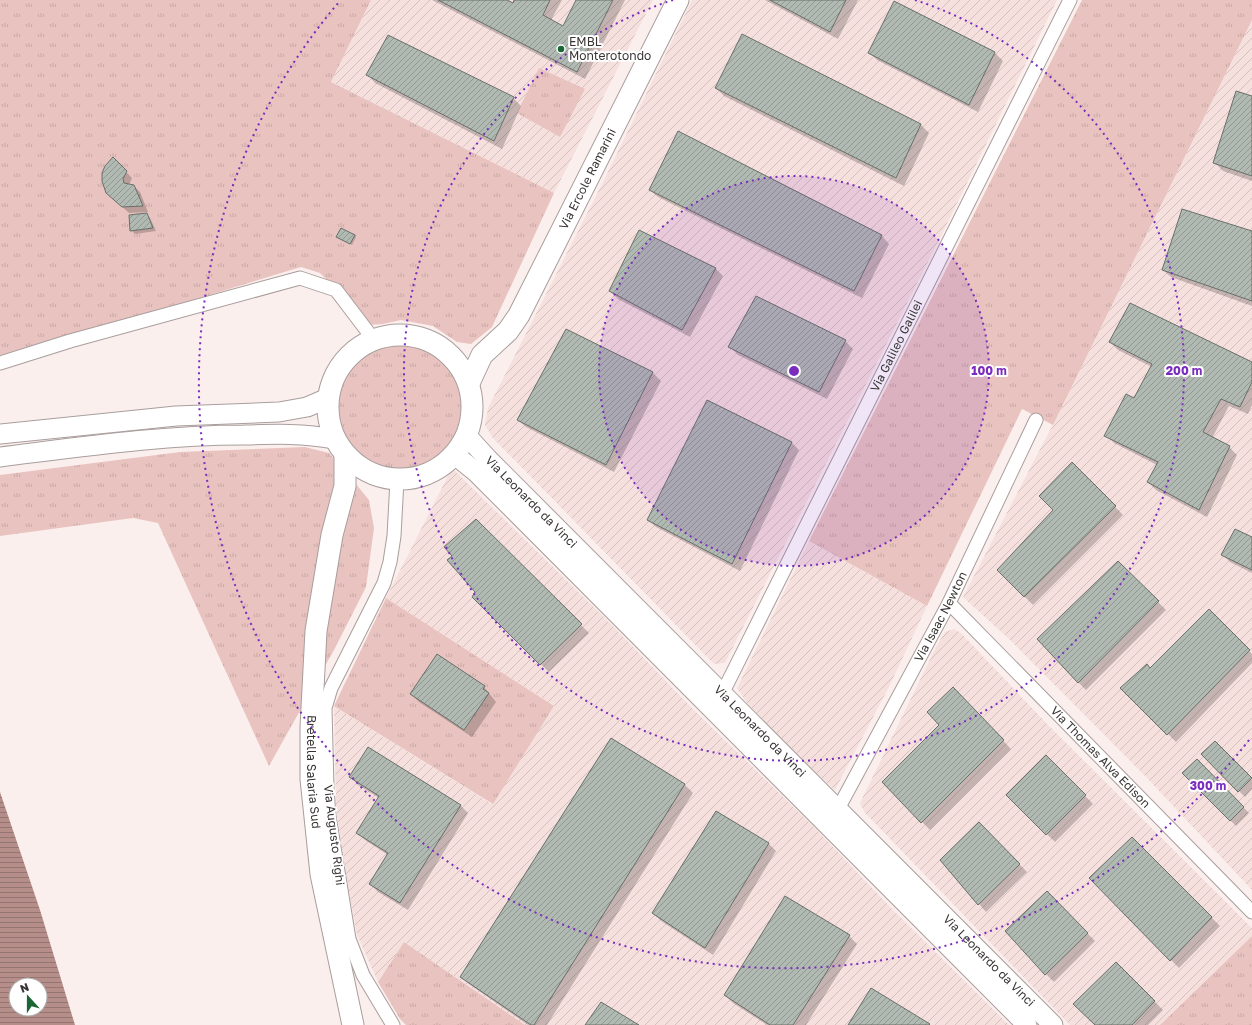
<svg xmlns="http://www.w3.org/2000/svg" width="1252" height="1025" font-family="'Golos Text',sans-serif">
  <defs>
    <pattern id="industrial-furrows" width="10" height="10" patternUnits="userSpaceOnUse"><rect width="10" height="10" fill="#f6e0de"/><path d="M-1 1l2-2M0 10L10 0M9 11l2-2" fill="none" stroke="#d4c1bf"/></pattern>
    <pattern id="grass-tufts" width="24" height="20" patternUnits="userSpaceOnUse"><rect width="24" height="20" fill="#e9c3c0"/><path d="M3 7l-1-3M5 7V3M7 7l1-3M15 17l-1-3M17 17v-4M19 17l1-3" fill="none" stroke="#c9a8a5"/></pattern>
    <pattern id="water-rules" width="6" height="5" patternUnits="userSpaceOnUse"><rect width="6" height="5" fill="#b58e8a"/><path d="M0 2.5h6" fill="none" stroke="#947571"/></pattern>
    <pattern id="building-hatch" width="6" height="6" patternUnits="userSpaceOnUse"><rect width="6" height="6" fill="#b1bab2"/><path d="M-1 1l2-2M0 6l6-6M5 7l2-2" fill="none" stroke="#919891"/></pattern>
  </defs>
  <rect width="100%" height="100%" fill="#fbefed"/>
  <!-- industrial -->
  <g fill="url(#industrial-furrows)">
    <path d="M 371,0 L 653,0 L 554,193 L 331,82 Z"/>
    <path d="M 692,0 L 1057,0 L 941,236 L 725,663 L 714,664 L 492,437 L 485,425 L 488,408 L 602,184 Z"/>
    <path d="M 1252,20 L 1252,890 L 1147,778 L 1010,640 L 963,597 L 1061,409 Z"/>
    <path d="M 452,468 L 605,618 L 694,710 L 814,827 L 893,910 L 1009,1025 L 525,1025 L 404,942 L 378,982 L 357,935 L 347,880 L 336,807 L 334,706 L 492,804 L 554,706 L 386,598 Z"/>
    <path d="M 809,541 L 927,606 L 890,685 L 835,790 L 792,751 L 750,707 L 737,688 Z"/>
    <path d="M 954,629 L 961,633 L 1048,725 L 1252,928 L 1252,936 L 1160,1025 L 1070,1025 L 865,813 L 860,803 L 936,647 L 945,632 Z"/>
  </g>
  <!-- grass -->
  <g fill="url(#grass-tufts)">
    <path d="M 0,0 L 371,0 L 331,82 L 554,193 L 492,327 L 471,344 L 457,342 L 433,326 L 401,320 L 383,324 L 368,325 L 347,300 L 320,273 L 301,267 L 0,359 Z"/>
    <path d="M 1082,0 L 1252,0 L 1252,20 L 1053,425 L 1022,409 L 927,606 L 809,541 Z"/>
    <path d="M 539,68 L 585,89 L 560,137 L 517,113 Z"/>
    <circle cx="402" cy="407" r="64"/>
    <path d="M 305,447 L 329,453 L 350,477 L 369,500 L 374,528 L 366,587 L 334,650 L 269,766 L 158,523 L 133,518 L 0,536 L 0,475 L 180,452 Z"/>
    <path d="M 386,598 L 554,706 L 493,804 L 334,706 Z"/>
    <path d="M 1252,936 L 1252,1025 L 1160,1025 Z"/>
    <path d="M 404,942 L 525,1025 L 406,1025 L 400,1019 L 378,982 Z"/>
  </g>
  <!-- water -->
  <path fill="url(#water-rules)" fill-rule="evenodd" d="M 0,792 L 40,910 L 75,1025 L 0,1025 ZM 16,985 L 40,985 L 40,1009 L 16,1009 Z"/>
  <!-- shadow -->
  <g fill="#0003">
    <path d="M 432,0 L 505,0 L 513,4 L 515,0 L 562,0 L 551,20 L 564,27 L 577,0 L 625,0 L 585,79 Z"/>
    <path d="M 765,0 L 858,0 L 838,39 Z"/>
    <path d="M 894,3 L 995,53 L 1003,61 L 978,112 L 877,60 L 869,52 Z"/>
    <path d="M 742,35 L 921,125 L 929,133 L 904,186 L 724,96 L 716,88 Z"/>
    <path d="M 368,75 L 513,98 L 521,106 L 502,149 L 375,83 Z"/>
    <path d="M 1252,97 L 1252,181 L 1223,171 L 1215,163 Z"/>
    <path d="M 113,159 L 132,178 L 129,185 L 134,186 L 140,192 L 148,212 L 129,213 L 114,199 Z"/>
    <path d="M 650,190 L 882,236 L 889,244 L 862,298 L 658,197 Z"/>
    <path d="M 146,214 L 150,218 L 156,231 L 135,234 L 131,230 Z"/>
    <path d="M 1252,232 L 1252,306 L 1171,277 L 1163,270 Z"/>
    <path d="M 354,235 L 356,237 L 352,245 L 338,237 Z"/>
    <path d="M 715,268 L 723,276 L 690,337 L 618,299 L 610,291 Z"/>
    <path d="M 566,330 L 653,373 L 661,381 L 614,472 L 526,427 L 518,420 Z"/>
    <path d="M 845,341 L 853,349 L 827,399 L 738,355 L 730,347 Z"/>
    <path d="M 1110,342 L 1252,363 L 1252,405 L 1248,414 L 1229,406 L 1212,438 L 1229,447 L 1237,455 L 1207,517 L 1156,490 L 1148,482 L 1157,465 L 1114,443 L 1106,435 L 1135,400 L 1152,367 L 1118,350 Z"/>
    <path d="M 791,442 L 799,450 L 740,571 L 656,527 L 648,520 Z"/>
    <path d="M 1072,463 L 1123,515 L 1033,605 L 998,570 L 1055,510 Z"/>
    <path d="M 476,521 L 589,633 L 549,672 L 473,597 L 477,592 L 454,556 Z"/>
    <path d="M 1252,538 L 1252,573 L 1230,562 L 1223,555 Z"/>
    <path d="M 1118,562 L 1166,610 L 1086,690 L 1078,682 Z"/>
    <path d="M 1209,611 L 1252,654 L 1252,663 L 1176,742 L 1122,688 L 1150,669 Z"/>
    <path d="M 437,655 L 484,687 L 496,702 L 472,737 L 419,702 L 411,694 Z"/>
    <path d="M 953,688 L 1011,749 L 930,830 L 883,782 L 940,725 Z"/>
    <path d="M 611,739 L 685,785 L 693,793 L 547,1025 L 528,1025 L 469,984 L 461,976 Z"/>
    <path d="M 1215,742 L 1252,780 L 1252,789 L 1245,797 L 1202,754 Z"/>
    <path d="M 1046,756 L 1093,804 L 1055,842 L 1007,795 Z"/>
    <path d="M 1197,760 L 1249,813 L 1236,826 L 1183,773 Z"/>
    <path d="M 351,777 L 460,805 L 468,813 L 408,910 L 378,892 L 370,884 L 388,855 L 365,840 L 357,832 L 379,798 L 358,785 Z"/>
    <path d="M 979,823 L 1027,872 L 986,912 L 979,904 Z"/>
    <path d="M 1132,838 L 1220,926 L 1179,968 L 1090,878 Z"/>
    <path d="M 768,843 L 776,851 L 713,955 L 661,921 L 653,913 Z"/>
    <path d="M 1047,892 L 1095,941 L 1054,982 L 1046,974 Z"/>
    <path d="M 849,936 L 857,944 L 806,1025 L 767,1025 L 733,1003 L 725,995 Z"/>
    <path d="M 1116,963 L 1163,1010 L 1148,1025 L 1096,1025 Z"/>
  </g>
  <!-- building -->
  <g fill="url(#building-hatch)" stroke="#687069">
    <path d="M 438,0 L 507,0 L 513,3 L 514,0 L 550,0 L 543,15 L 563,26 L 576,0 L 613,0 L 577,72 Z"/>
    <path d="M 770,0 L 846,0 L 830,32 Z"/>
    <path d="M 894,1 L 995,52 L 969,105 L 868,53 Z"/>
    <path d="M 742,34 L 921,124 L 896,178 L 715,88 Z"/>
    <path d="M 388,35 L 514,97 L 494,141 L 366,75 Z"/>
    <path d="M 1236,91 L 1252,96 L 1252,176 L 1213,163 Z"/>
    <path d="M 678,131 L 882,235 L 854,291 L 649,190 Z"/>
    <path d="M 113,157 L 127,171 L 123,179 L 124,183 L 134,185 L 143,206 L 122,207 L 106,193 L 102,181 L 102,173 L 105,166 Z"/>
    <path d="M 1182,209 L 1252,231 L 1252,301 L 1162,270 Z"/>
    <path d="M 147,213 L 153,228 L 130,231 L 129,215 Z"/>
    <path d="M 341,228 L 355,235 L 350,244 L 336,237 Z"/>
    <path d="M 639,230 L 716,268 L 682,330 L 609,291 Z"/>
    <path d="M 756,296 L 846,340 L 819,392 L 728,347 Z"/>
    <path d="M 1130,303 L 1252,362 L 1252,382 L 1240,407 L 1221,399 L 1203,432 L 1230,446 L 1199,510 L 1147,482 L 1158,462 L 1104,436 L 1126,394 L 1134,398 L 1152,364 L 1109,342 Z"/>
    <path d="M 566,329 L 653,372 L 606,465 L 517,420 Z"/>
    <path d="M 707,400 L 792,442 L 732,564 L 647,520 Z"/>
    <path d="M 1072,462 L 1116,506 L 1024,597 L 997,570 L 1053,510 L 1039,496 Z"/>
    <path d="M 476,519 L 582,624 L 540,665 L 472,597 L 475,592 L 447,560 L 452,556 L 444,547 Z"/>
    <path d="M 1235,529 L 1252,537 L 1252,570 L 1221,555 Z"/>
    <path d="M 1118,561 L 1159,601 L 1078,683 L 1037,639 Z"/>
    <path d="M 1209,609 L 1250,650 L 1167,735 L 1120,688 L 1147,664 L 1150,668 Z"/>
    <path d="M 437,654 L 485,686 L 483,689 L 489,693 L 464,730 L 410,694 Z"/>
    <path d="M 953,687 L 1004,740 L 921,823 L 882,782 L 939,725 L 927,712 Z"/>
    <path d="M 611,738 L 685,784 L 534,1025 L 531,1025 L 460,977 Z"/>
    <path d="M 1215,741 L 1252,778 L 1238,792 L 1201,754 Z"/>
    <path d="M 368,747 L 461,805 L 400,903 L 369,884 L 388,853 L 356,833 L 379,796 L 349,777 Z"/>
    <path d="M 1046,755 L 1086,795 L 1046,835 L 1006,795 Z"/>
    <path d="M 1197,759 L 1244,807 L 1230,821 L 1182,773 Z"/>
    <path d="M 716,811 L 769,843 L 705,948 L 652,913 Z"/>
    <path d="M 979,822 L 1020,864 L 978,905 L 940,860 Z"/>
    <path d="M 1132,837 L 1212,917 L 1170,961 L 1089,878 Z"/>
    <path d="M 1047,891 L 1088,933 L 1045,975 L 1005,931 Z"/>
    <path d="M 785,896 L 850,935 L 793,1025 L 770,1025 L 724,995 Z"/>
    <path d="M 1116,962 L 1155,1001 L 1132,1025 L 1095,1025 L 1073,1004 Z"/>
    <path d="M 871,988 L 930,1024 L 929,1025 L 848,1025 Z"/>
    <path d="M 601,1002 L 639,1025 L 585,1025 Z"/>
  </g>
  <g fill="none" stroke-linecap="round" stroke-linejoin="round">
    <defs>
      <g id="minor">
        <path d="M 0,363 L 70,341 L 300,278 L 336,290 L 374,340"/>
        <path id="s1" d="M 949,603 L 1252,912"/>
        <path id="s2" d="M 723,692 L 1070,0"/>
        <path id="s3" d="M 838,809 L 949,603 L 1036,420"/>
        <path d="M 393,1025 L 363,975 L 349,939 L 329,816 L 327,789 L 325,708 L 331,688 L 384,583 L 390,562 L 394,536 L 397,480"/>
      </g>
      <g id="secondary">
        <path d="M 0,434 L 176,416 L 279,412 L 307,407 L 328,398"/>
        <path id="s4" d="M 467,436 L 488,459 L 1053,1025"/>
        <path d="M 455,455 L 476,472 L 1027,1025"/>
        <path d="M 0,457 C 81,447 162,435 244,435 C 275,434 304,433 334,439"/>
      </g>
      <g id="primary">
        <circle cx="400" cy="407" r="72"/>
        <path id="s5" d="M 469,383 L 482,355 L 508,331 L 519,315 L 678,0"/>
        <path id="s6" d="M 345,455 L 345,486 L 332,535 L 316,631 L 311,727 L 311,779 L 321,874 L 353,1025"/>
      </g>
    </defs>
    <!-- minor casing -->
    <use href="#minor" stroke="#a99e9d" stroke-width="15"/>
    <!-- secondary casing -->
    <use href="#secondary" stroke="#a99e9d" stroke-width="21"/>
    <!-- primary casing -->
    <use href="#primary" stroke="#a99e9d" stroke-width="23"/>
    <!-- minor -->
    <use href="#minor" stroke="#fff" stroke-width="13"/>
    <!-- secondary -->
    <use href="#secondary" stroke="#fff" stroke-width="19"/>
    <!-- primary -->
    <use href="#primary" stroke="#fff" stroke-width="21"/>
  </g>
  <!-- distance rings -->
  <circle cx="794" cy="371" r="195" fill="#7b2cbf" fill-opacity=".12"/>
  <g fill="none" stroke="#7b2cbf" stroke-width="2" stroke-dasharray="2 4">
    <circle cx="794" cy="371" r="195"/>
    <path d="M915 0A390 390 0 1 1 673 0"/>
    <path d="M1249 740A586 586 0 1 1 339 2"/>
  </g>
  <!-- markers -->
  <circle fill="#1a6634" stroke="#fff" stroke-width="1.5" cx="561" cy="49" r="4"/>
  <g text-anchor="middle" stroke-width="4" stroke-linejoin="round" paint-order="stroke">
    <!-- poi labels -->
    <g font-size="12" fill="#383433" stroke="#fff" text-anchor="start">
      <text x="569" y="46">EMBL<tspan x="569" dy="14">Monterotondo</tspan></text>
    </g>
    <!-- street labels -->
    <g font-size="12" fill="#383433" stroke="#fff">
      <text dy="4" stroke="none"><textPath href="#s5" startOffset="238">Via Ercole Ramarini</textPath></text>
      <text dy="4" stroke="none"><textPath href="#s2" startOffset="387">Via Galileo Galilei</textPath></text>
      <text dy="4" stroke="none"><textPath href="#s4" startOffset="92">Via Leonardo da Vinci</textPath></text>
      <text dy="4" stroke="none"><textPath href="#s3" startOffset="218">Via Isaac Newton</textPath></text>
      <text dy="4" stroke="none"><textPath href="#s4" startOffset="416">Via Leonardo da Vinci</textPath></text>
      <text dy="4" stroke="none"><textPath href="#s1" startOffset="216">Via Thomas Alva Edison</textPath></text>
      <text dy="4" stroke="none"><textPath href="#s6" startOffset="320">Bretella Salaria Sud</textPath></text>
      <text transform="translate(334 835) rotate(83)" y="4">Via Augusto Righi</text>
      <text dy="4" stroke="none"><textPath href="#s4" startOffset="740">Via Leonardo da Vinci</textPath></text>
    </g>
  </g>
  <circle cx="794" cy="371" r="6" fill="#7b2cbf" stroke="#fff" stroke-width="2"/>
  <g font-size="12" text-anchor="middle" font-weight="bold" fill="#7b2cbf" stroke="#fff" stroke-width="4" stroke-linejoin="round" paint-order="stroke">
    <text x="989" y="375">100 m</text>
    <text x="1184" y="375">200 m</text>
    <text x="1208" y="790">300 m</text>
  </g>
  <!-- north arrow -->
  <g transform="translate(28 997) rotate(339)"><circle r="19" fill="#ffffff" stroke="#afaead"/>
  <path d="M0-3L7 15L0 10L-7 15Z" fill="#1a6634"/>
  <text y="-6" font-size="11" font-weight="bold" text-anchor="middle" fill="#383433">N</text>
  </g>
</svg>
